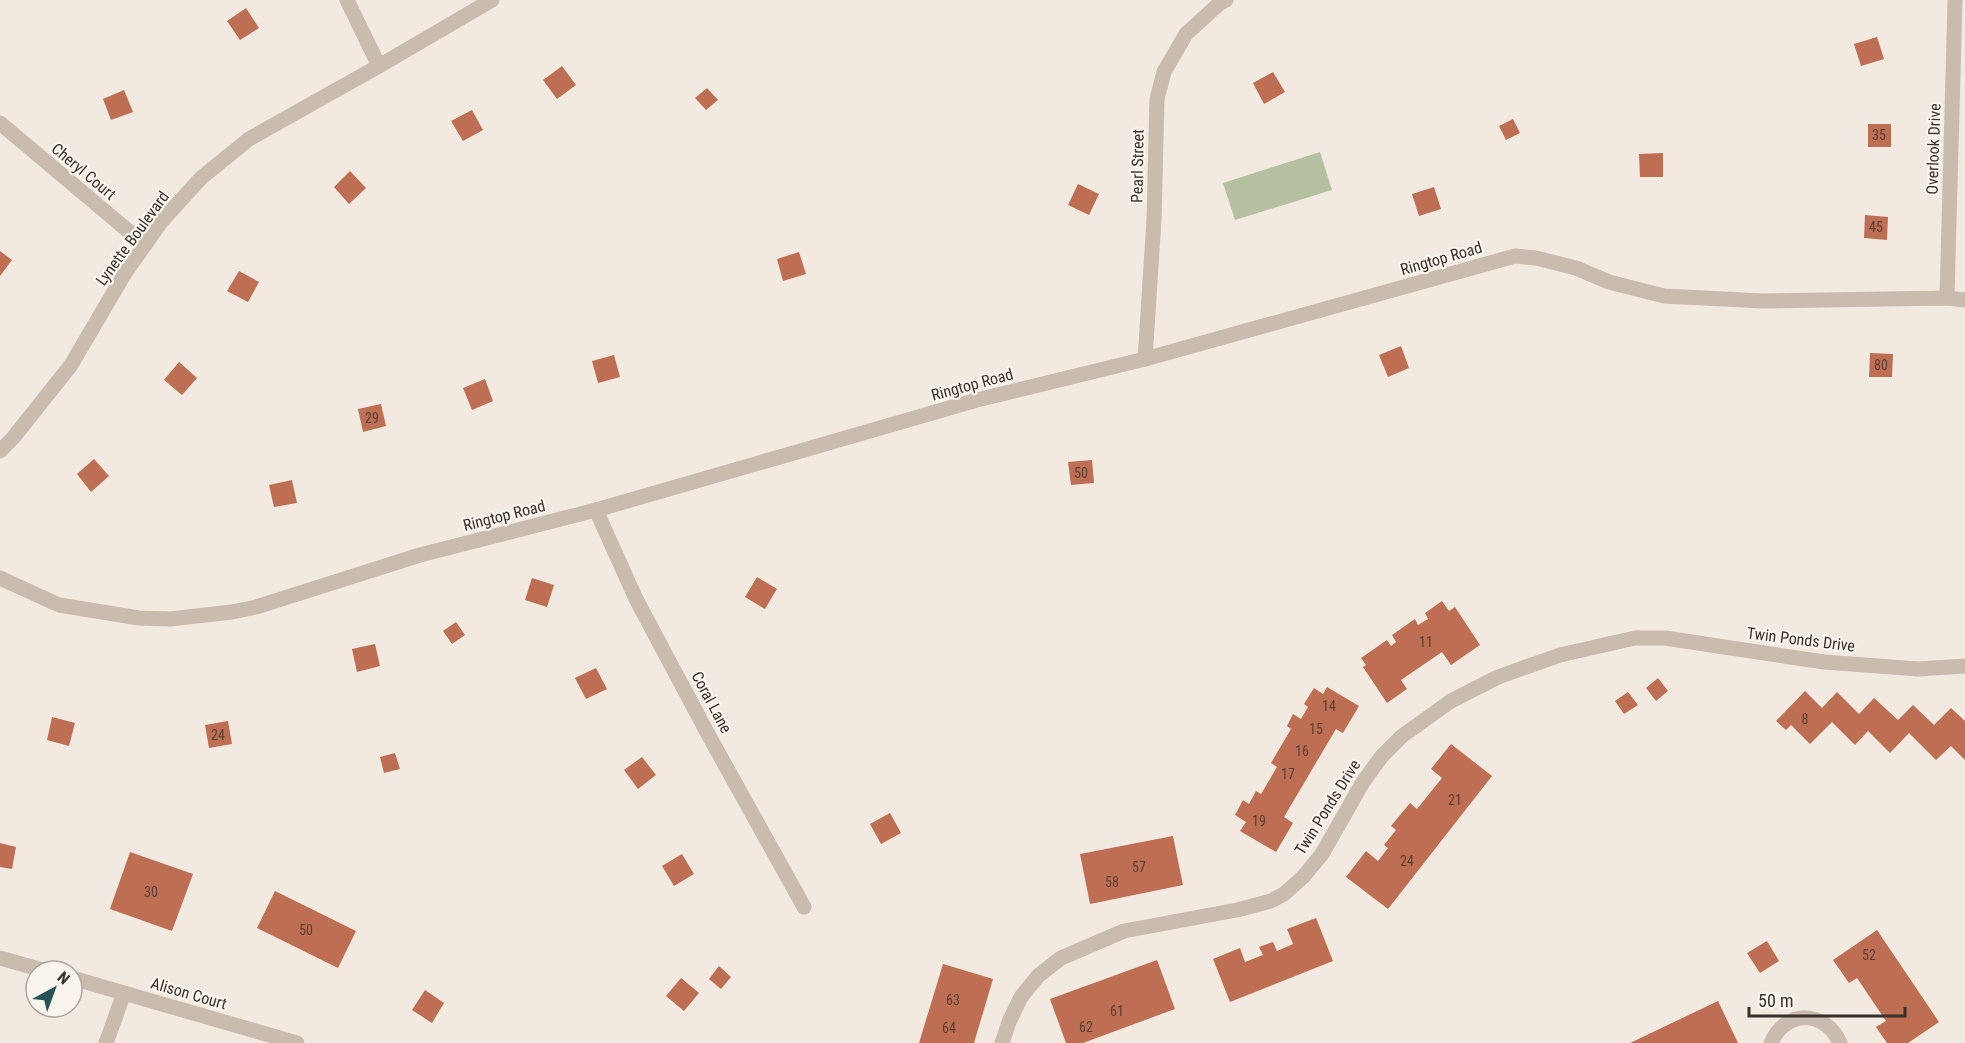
<svg xmlns="http://www.w3.org/2000/svg" width="1965" height="1043" font-family="'Roboto Condensed',sans-serif">
  <rect width="100%" height="100%" fill="#f2eae1"/>
  <!-- green -->
  <path fill="#b5c0a1" d="M 1320,152 L 1332,190 L 1235,220 L 1223,183 Z"/>
  <!-- building -->
  <g fill="#be6f53">
    <path d="M 246,8 L 259,28 L 240,40 L 227,21 Z"/>
    <path d="M 1877,37 L 1884,59 L 1861,66 L 1854,44 Z"/>
    <path d="M 562,66 L 576,85 L 557,99 L 543,80 Z"/>
    <path d="M 1273,72 L 1285,92 L 1264,104 L 1253,83 Z"/>
    <path d="M 707,88 L 718,100 L 706,110 L 695,98 Z"/>
    <path d="M 124,90 L 133,112 L 111,120 L 103,99 Z"/>
    <path d="M 472,110 L 483,130 L 463,141 L 451,121 Z"/>
    <path d="M 1513,119 L 1520,133 L 1506,140 L 1499,126 Z"/>
    <rect x="1868" y="124" width="23" height="23"/>
    <path d="M 1663,153 L 1663,177 L 1640,177 L 1639,154 Z"/>
    <path d="M 350,171 L 366,188 L 349,204 L 334,187 Z"/>
    <path d="M 1078,184 L 1099,194 L 1089,215 L 1068,205 Z"/>
    <path d="M 1434,187 L 1441,209 L 1419,216 L 1412,194 Z"/>
    <path d="M 1865,215 L 1888,217 L 1887,240 L 1864,238 Z"/>
    <path d="M 0,251 L 12,260 L 0,276 Z"/>
    <path d="M 799,252 L 806,274 L 783,281 L 777,259 Z"/>
    <path d="M 239,271 L 259,282 L 248,302 L 227,291 Z"/>
    <path d="M 1401,346 L 1409,368 L 1388,377 L 1379,355 Z"/>
    <path d="M 1870,353 L 1893,354 L 1892,377 L 1869,377 Z"/>
    <path d="M 614,355 L 620,377 L 598,383 L 592,361 Z"/>
    <path d="M 179,362 L 197,378 L 182,395 L 164,380 Z"/>
    <path d="M 485,379 L 493,401 L 472,410 L 463,388 Z"/>
    <path d="M 381,404 L 386,426 L 363,432 L 358,409 Z"/>
    <path d="M 94,459 L 109,476 L 91,492 L 77,474 Z"/>
    <path d="M 1092,460 L 1094,483 L 1071,485 L 1068,462 Z"/>
    <path d="M 292,480 L 297,503 L 274,507 L 269,485 Z"/>
    <path d="M 757,577 L 777,589 L 765,609 L 745,597 Z"/>
    <path d="M 532,578 L 554,585 L 547,607 L 525,600 Z"/>
    <path d="M 1442,601 L 1449,611 L 1455,607 L 1480,645 L 1451,665 L 1442,652 L 1401,680 L 1407,689 L 1387,703 L 1363,667 L 1366,665 L 1361,658 L 1387,640 L 1391,646 L 1396,642 L 1392,635 L 1415,619 L 1418,625 L 1428,619 L 1425,613 Z"/>
    <path d="M 456,622 L 465,635 L 452,644 L 443,631 Z"/>
    <path d="M 375,644 L 380,666 L 357,672 L 352,649 Z"/>
    <path d="M 596,668 L 607,689 L 586,699 L 575,678 Z"/>
    <path d="M 1658,678 L 1668,691 L 1656,701 L 1646,688 Z"/>
    <path d="M 1327,687 L 1359,706 L 1343,733 L 1336,729 L 1284,817 L 1293,823 L 1276,852 L 1240,831 L 1246,822 L 1235,815 L 1243,800 L 1249,804 L 1256,791 L 1261,794 L 1277,767 L 1271,763 L 1291,729 L 1287,726 L 1293,714 L 1301,719 L 1308,707 L 1304,704 L 1314,688 L 1323,694 Z"/>
    <path d="M 1805,691 L 1822,708 L 1837,692 L 1859,714 L 1874,698 L 1898,720 L 1913,705 L 1934,725 L 1951,708 L 1965,721 L 1965,760 L 1951,746 L 1936,760 L 1909,733 L 1890,753 L 1868,731 L 1855,745 L 1832,722 L 1810,744 L 1791,725 L 1786,730 L 1776,721 Z"/>
    <path d="M 1628,692 L 1638,705 L 1624,714 L 1615,701 Z"/>
    <path d="M 52,717 L 75,723 L 69,746 L 47,740 Z"/>
    <path d="M 228,721 L 232,744 L 209,748 L 205,725 Z"/>
    <path d="M 1451,744 L 1492,776 L 1388,909 L 1346,877 L 1366,851 L 1378,861 L 1388,848 L 1384,845 L 1396,830 L 1391,826 L 1410,803 L 1417,809 L 1442,778 L 1431,769 Z"/>
    <path d="M 395,753 L 400,769 L 384,773 L 380,757 Z"/>
    <path d="M 642,757 L 656,775 L 638,789 L 624,770 Z"/>
    <path d="M 890,813 L 901,833 L 881,844 L 870,824 Z"/>
    <path d="M 1173,836 L 1183,885 L 1090,904 L 1080,854 Z"/>
    <path d="M 0,843 L 16,847 L 12,869 L 0,867 Z"/>
    <path d="M 130,852 L 193,874 L 172,931 L 110,909 Z"/>
    <path d="M 682,854 L 694,874 L 674,886 L 662,866 Z"/>
    <path d="M 275,891 L 356,931 L 338,968 L 257,928 Z"/>
    <path d="M 1316,918 L 1333,961 L 1230,1002 L 1213,959 L 1240,948 L 1245,962 L 1263,955 L 1259,947 L 1273,942 L 1277,951 L 1293,944 L 1287,929 Z"/>
    <path d="M 1877,930 L 1939,1022 L 1908,1043 L 1887,1043 L 1876,1027 L 1886,1021 L 1857,978 L 1849,983 L 1833,960 Z"/>
    <path d="M 1767,941 L 1779,961 L 1760,973 L 1747,953 Z"/>
    <path d="M 1157,960 L 1175,1009 L 1083,1043 L 1066,1043 L 1050,999 Z"/>
    <path d="M 943,964 L 993,979 L 974,1043 L 919,1043 Z"/>
    <path d="M 719,966 L 731,977 L 721,989 L 709,979 Z"/>
    <path d="M 681,978 L 699,993 L 684,1011 L 666,996 Z"/>
    <path d="M 425,990 L 444,1003 L 432,1023 L 412,1010 Z"/>
    <path d="M 1718,1001 L 1738,1043 L 1630,1043 Z"/>
  </g>
  <g fill="none" stroke-linecap="round" stroke-linejoin="round">
    <!-- minor -->
    <g stroke="#c9bbad" stroke-width="15">
      <path d="M 347,0 L 379,66"/>
      <path d="M 0,123 L 145,245"/>
      <path d="M 1947,298 L 1955,0"/>
      <path d="M 1145,359 L 1154,220 L 1157,99 L 1164,72 L 1186,34 L 1220,3 L 1226,0"/>
      <path d="M 0,451 L 13,438 L 71,365 L 125,273 L 161,222 L 201,178 L 249,139 L 379,66 L 492,0"/>
      <path d="M 596,510 L 636,599 L 709,736 L 804,907"/>
      <path d="M 0,578 L 59,605 L 139,618 L 170,619 L 232,612 L 256,607 L 420,555 L 596,510 L 977,400 L 1145,359 L 1515,256 L 1536,258 L 1576,268 L 1609,282 L 1664,296 L 1763,301 L 1947,298 L 1965,300"/>
      <path d="M 0,958 L 46,971"/>
      <path d="M 72,978 L 297,1043"/>
      <path d="M 106,1043 L 124,993"/>
      <path d="M 1002,1043 L 1009,1022 L 1021,997 L 1038,976 L 1061,958 L 1124,931 L 1237,910 L 1271,901 L 1284,894 L 1303,877 L 1322,854 L 1363,782 L 1382,756 L 1402,736 L 1451,701 L 1498,677 L 1560,655 L 1635,638 L 1665,638 L 1824,662 L 1918,669 L 1965,666"/>
      <path d="M 1771,1043 C 1785,1009 1826,1010 1840,1043"/>
    </g>
  </g>
  <g text-anchor="middle" stroke-width="4.5" stroke-linejoin="round" paint-order="stroke">
    <!-- number labels -->
    <g font-size="14" fill="#5a4035">
      <text x="1879" y="140">35</text>
      <text x="1876" y="232">45</text>
      <text x="1881" y="370">80</text>
      <text x="372" y="423">29</text>
      <text x="1081" y="478">50</text>
      <text x="1426" y="647">11</text>
      <text x="1329" y="711">14</text>
      <text x="1805" y="724">8</text>
      <text x="1316" y="734">15</text>
      <text x="218" y="740">24</text>
      <text x="1302" y="756">16</text>
      <text x="1288" y="779">17</text>
      <text x="1455" y="805">21</text>
      <text x="1259" y="826">19</text>
      <text x="1407" y="866">24</text>
      <text x="1139" y="872">57</text>
      <text x="1112" y="887">58</text>
      <text x="151" y="897">30</text>
      <text x="306" y="935">50</text>
      <text x="1869" y="960">52</text>
      <text x="953" y="1005">63</text>
      <text x="1117" y="1016">61</text>
      <text x="1086" y="1032">62</text>
      <text x="949" y="1033">64</text>
    </g>
    <!-- street labels -->
    <g font-size="16" fill="#38302b" stroke="#f9f4ed">
      <text transform="translate(1933 149) rotate(-88)" y="6">Overlook Drive</text>
      <text transform="translate(1137 166) rotate(-89)" y="6">Pearl Street</text>
      <text transform="translate(84 171) rotate(40)" y="6">Cheryl Court</text>
      <text transform="translate(132 238) rotate(-54)" y="6">Lynette Boulevard</text>
      <text transform="translate(1441 258) rotate(-16)" y="6">Ringtop Road</text>
      <text transform="translate(972 384) rotate(-15)" y="6">Ringtop Road</text>
      <text transform="translate(504 515) rotate(-14)" y="6">Ringtop Road</text>
      <text transform="translate(1801 639) rotate(7)" y="6">Twin Ponds Drive</text>
      <text transform="translate(712 702) rotate(62)" y="6">Coral Lane</text>
      <text transform="translate(1327 807) rotate(-58)" y="6">Twin Ponds Drive</text>
      <text transform="translate(189 993) rotate(16)" y="6">Alison Court</text>
    </g>
  </g>
  <!-- north arrow -->
  <g transform="translate(54 989) rotate(41)"><circle r="28" fill="#f9f4ed" stroke="#aca69f" stroke-width="1.5"/>
  <path d="M0-4.5L10 22L0 15L-10 22Z" fill="#235357"/>
  <text y="-9" font-size="16" font-weight="bold" text-anchor="middle" fill="#38302b">N</text>
  </g>
  <!-- scale -->
  <path d="M1749 1007v9h156v-9" fill="none" stroke="#38302b" stroke-width="3"/>
  <text x="1758" y="1007" font-size="18" fill="#38302b" stroke="#f9f4ed" stroke-width="4.5" paint-order="stroke">50 m</text>
</svg>
